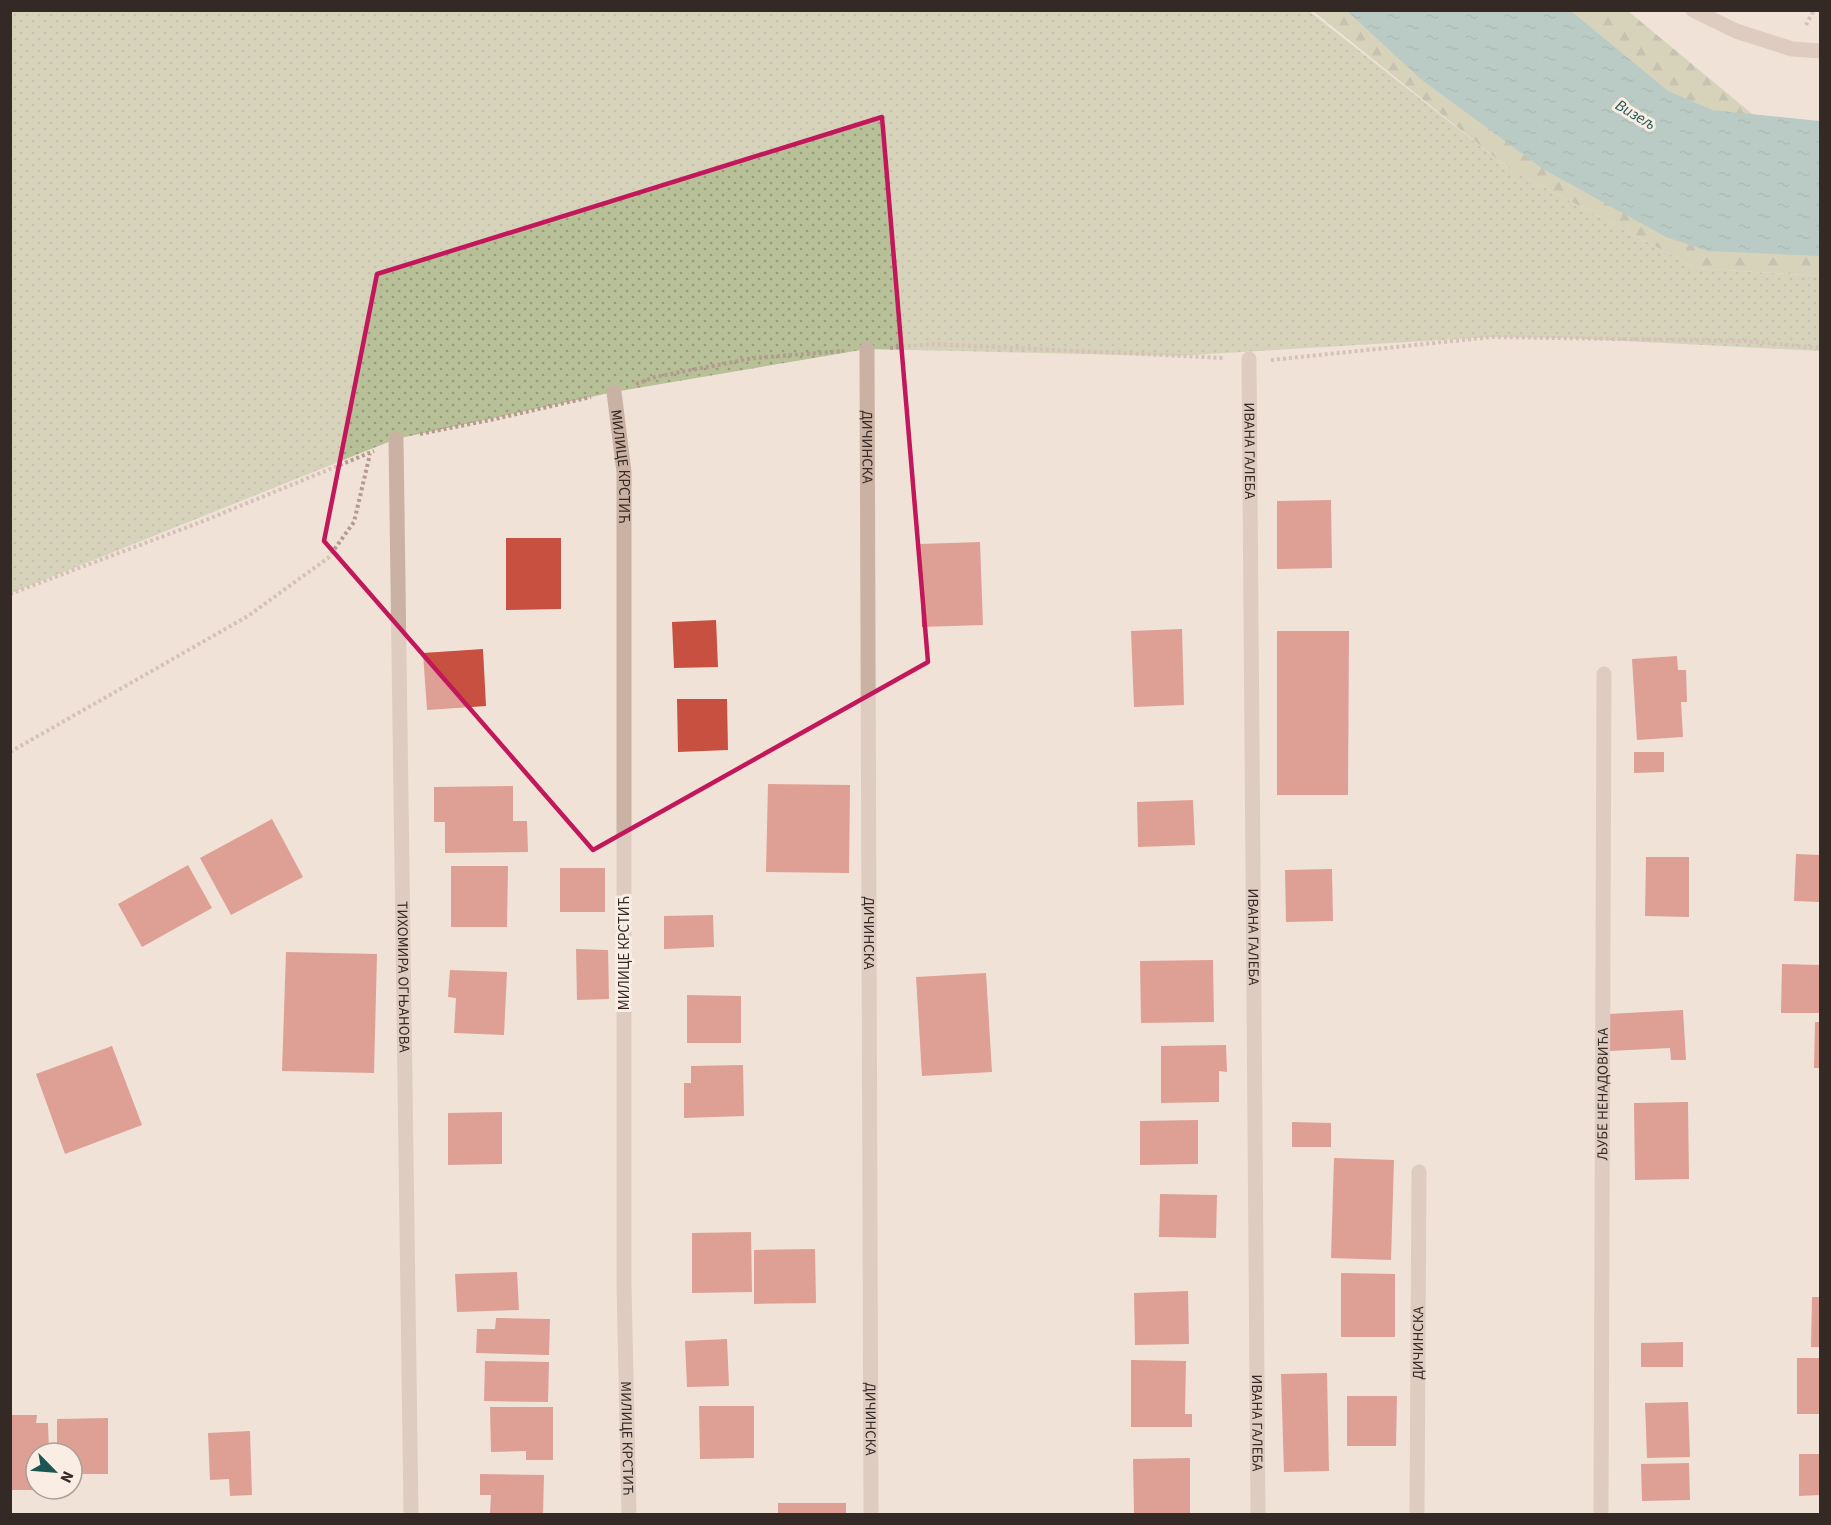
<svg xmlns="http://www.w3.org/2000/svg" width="1831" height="1525" font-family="'Source Sans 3',sans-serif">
  <defs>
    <pattern id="grass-dots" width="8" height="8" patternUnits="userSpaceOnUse" patternTransform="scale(1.5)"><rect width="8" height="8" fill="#b8c098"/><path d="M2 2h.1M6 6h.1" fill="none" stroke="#969c7c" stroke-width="1.8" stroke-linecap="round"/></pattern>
    <pattern id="forest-firs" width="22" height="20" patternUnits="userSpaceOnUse" patternTransform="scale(1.5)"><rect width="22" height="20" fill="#b8c098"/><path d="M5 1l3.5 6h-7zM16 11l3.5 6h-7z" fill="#969c7c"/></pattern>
    <pattern id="water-ripples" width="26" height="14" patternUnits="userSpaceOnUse" patternTransform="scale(1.5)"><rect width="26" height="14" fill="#77afaa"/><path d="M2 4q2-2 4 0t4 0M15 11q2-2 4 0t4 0" fill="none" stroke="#628e8a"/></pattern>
  </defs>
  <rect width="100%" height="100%" fill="#f1e2d8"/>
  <!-- grass -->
  <path fill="url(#grass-dots)" d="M 10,11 L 1309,11 L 1508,168 L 1696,268 L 1820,276 L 1820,351 L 1566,338 L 1492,337 L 1175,356 L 867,349 L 614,392 L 396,439 L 11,593 Z"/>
  <!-- forest -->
  <path fill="url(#forest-firs)" d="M 1313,11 L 1628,11 L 1820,170 L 1820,276 L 1696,268 L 1508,168 Z"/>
  <!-- water -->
  <path fill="url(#water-ripples)" d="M 1347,11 L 1571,11 L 1668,91 L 1712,110 L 1820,121 L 1820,256 L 1708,251 L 1666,237 L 1543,169 L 1422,80 Z"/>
  <!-- building -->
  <g fill="#c75040">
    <path d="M 1331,500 L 1332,568 L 1277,569 L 1277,501 Z"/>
    <path d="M 506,538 L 561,538 L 561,609 L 506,610 Z"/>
    <path d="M 980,542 L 983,625 L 922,627 L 920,544 Z"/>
    <path d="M 716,620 L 718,667 L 674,668 L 672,622 Z"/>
    <path d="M 1182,629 L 1184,705 L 1134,707 L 1131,631 Z"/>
    <path d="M 1277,631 L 1349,631 L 1348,795 L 1277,795 Z"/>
    <path d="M 483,649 L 486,706 L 427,710 L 423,653 Z"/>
    <path d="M 1677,656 L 1678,670 L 1686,670 L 1687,702 L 1681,702 L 1683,737 L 1637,740 L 1632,659 Z"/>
    <path d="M 677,699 L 727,699 L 728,750 L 678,752 Z"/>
    <path d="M 1634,752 L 1664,752 L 1664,772 L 1634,773 Z"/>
    <path d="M 768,784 L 850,785 L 849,873 L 766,872 Z"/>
    <path d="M 513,786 L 513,821 L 527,821 L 528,852 L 445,853 L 445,822 L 434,822 L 434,787 Z"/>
    <path d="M 1193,800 L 1195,845 L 1138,847 L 1137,802 Z"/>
    <path d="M 272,819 L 303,877 L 231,915 L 200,858 Z"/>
    <path d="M 1796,854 L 1820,855 L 1820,902 L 1794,901 Z"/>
    <path d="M 1646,857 L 1689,857 L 1689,917 L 1645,916 Z"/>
    <path d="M 188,865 L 212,908 L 142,947 L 118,904 Z"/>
    <path d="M 451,866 L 508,866 L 507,927 L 451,927 Z"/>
    <rect x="560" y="868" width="45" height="44"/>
    <path d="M 1332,869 L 1333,921 L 1286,922 L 1285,870 Z"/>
    <path d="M 713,915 L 714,947 L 664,949 L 664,916 Z"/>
    <path d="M 576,949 L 608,950 L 609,999 L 577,1000 Z"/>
    <path d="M 286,952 L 377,954 L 374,1073 L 282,1071 Z"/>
    <path d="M 1213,960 L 1214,1022 L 1141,1023 L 1140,961 Z"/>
    <path d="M 1782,964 L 1820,965 L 1820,1013 L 1781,1013 Z"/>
    <path d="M 450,970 L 507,972 L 504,1035 L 454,1033 L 456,998 L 448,997 Z"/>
    <path d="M 986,973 L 992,1072 L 922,1076 L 916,977 Z"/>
    <path d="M 687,995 L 741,996 L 741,1043 L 687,1043 Z"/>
    <path d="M 1683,1010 L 1686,1060 L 1671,1060 L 1670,1048 L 1610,1051 L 1608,1014 Z"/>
    <path d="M 1815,1022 L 1820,1022 L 1820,1068 L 1814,1068 Z"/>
    <path d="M 1226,1045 L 1227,1072 L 1219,1071 L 1219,1102 L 1161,1103 L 1161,1046 Z"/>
    <path d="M 112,1046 L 142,1125 L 65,1154 L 36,1074 Z"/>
    <path d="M 743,1065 L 744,1116 L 684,1118 L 684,1083 L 691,1083 L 691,1066 Z"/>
    <path d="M 1688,1102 L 1689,1179 L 1635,1180 L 1634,1103 Z"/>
    <path d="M 502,1112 L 502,1164 L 448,1165 L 448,1113 Z"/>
    <path d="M 1198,1120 L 1198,1164 L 1140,1165 L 1140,1121 Z"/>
    <path d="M 1292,1122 L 1331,1123 L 1331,1147 L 1292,1147 Z"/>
    <path d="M 1334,1158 L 1394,1160 L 1391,1260 L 1331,1258 Z"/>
    <path d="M 1160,1194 L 1217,1195 L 1216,1238 L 1159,1237 Z"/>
    <path d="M 751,1232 L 752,1292 L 692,1293 L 692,1233 Z"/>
    <path d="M 815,1249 L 816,1303 L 754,1304 L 754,1250 Z"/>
    <path d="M 517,1272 L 519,1310 L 457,1312 L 455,1274 Z"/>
    <path d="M 1341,1273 L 1395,1274 L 1395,1337 L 1341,1337 Z"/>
    <path d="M 1188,1291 L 1189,1344 L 1135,1345 L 1134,1293 Z"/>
    <path d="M 1812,1297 L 1820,1297 L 1820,1347 L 1811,1347 Z"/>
    <path d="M 496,1318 L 550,1319 L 549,1355 L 476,1353 L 477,1329 L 495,1329 Z"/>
    <path d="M 727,1339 L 729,1386 L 687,1387 L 685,1341 Z"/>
    <path d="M 1683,1342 L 1683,1367 L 1641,1367 L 1641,1343 Z"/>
    <rect x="1797" y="1358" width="23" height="56"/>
    <path d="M 1131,1360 L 1186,1361 L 1185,1414 L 1192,1414 L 1192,1427 L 1131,1427 Z"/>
    <path d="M 485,1361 L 549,1362 L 548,1402 L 484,1401 Z"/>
    <path d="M 1327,1373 L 1329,1471 L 1284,1472 L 1281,1374 Z"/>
    <path d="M 1347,1396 L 1397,1396 L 1396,1446 L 1347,1446 Z"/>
    <path d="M 1688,1402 L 1690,1457 L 1647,1458 L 1645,1403 Z"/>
    <path d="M 699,1406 L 754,1406 L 754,1458 L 700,1459 Z"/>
    <path d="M 490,1407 L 553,1407 L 553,1460 L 526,1460 L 526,1451 L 491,1452 Z"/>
    <path d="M 10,1415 L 37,1415 L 36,1423 L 48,1423 L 49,1453 L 36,1453 L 35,1490 L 10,1490 Z"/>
    <path d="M 108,1418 L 108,1474 L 72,1474 L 72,1453 L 57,1453 L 57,1419 Z"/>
    <path d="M 250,1431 L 252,1495 L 230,1496 L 229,1479 L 210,1480 L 208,1433 Z"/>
    <path d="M 1799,1454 L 1820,1454 L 1820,1495 L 1799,1496 Z"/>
    <path d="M 1190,1458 L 1190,1514 L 1134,1514 L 1133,1459 Z"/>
    <path d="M 1689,1463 L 1690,1500 L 1642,1501 L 1641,1464 Z"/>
    <path d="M 480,1474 L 544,1475 L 543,1514 L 490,1514 L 491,1495 L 480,1495 Z"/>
    <rect x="778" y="1503" width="68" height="11"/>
  </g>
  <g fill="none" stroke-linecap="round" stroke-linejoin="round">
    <!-- path -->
    <g stroke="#b59a8f" stroke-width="4" stroke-dasharray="3 3" stroke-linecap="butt">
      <path d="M 1806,25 L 1814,10"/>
      <path d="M 890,348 L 931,344 L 1224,358"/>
      <path d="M 1271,360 L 1492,337 L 1746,341 L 1820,348"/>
      <path d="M 636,384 L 655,377 L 754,358 L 844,351"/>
      <path d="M 420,434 L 495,419 L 591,397"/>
      <path d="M 10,594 L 201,522 L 374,451"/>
      <path d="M 10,752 L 248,616 L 328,558 L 354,522 L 370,454"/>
    </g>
    <!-- minor -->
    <g stroke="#c9b1a4" stroke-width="15">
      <path d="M 1693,10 L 1736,31 L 1792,49 L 1820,51"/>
      <path id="s1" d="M 867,349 L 871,1514"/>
      <path id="s2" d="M 1249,359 L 1258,1514"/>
      <path id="s3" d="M 614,392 L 624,472 L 624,1286 L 629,1514"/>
      <path id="s4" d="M 396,439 L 411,1514"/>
      <path id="s5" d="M 1417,1514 L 1419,1172"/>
      <path id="s6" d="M 1601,1514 L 1604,674"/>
    </g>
  </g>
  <!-- marked area -->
  <path d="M0 0H1831V1525H0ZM 882,117 L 928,662 L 593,850 L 324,541 L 377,274 Z" fill="#f1e2d8" fill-opacity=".55" fill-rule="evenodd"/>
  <path fill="none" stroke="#c2185b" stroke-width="4.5" stroke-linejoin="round" d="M 882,117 L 928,662 L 593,850 L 324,541 L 377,274 Z"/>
  <g text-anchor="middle" stroke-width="6" stroke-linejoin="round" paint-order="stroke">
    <!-- street labels -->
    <g font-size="15" fill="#352926" stroke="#f9ede4">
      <text dy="5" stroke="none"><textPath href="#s1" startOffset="98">ДИЧИНСКА</textPath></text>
      <text dy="5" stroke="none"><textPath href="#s2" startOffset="92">ИВАНА ГАЛЕБА</textPath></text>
      <text dy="5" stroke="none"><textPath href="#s3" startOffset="75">МИЛИЦЕ КРСТИЋ</textPath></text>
      <text dy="5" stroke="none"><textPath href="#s1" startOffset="584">ДИЧИНСКА</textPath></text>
      <text dy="5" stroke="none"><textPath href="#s2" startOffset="578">ИВАНА ГАЛЕБА</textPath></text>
      <text transform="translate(624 953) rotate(-90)" y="5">МИЛИЦЕ КРСТИЋ</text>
      <text dy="5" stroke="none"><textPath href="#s4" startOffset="538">ТИХОМИРА ОГЊАНОВА</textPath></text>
      <text dy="5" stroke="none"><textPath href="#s6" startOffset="420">ЉУБЕ НЕНАДОВИЋА</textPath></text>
      <text dy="5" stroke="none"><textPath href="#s5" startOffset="171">ДИЧИНСКА</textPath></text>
      <text dy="5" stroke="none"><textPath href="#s1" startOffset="1070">ДИЧИНСКА</textPath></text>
      <text dy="5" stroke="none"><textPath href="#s2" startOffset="1064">ИВАНА ГАЛЕБА</textPath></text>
      <text dy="5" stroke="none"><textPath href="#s3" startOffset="1047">МИЛИЦЕ КРСТИЋ</textPath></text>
    </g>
    <!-- water labels -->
    <g font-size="16" font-style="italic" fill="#1b5653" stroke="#f9ede4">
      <text transform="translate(1636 114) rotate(31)" y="6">Визељ</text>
    </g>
  </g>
  <!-- border -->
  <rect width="1831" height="1525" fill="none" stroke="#352926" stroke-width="24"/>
  <!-- north arrow -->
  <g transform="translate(54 1471) rotate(115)"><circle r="28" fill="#f9ede4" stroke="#ab9f98" stroke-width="1.5"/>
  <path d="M0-4.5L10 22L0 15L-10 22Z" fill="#1b5653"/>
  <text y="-9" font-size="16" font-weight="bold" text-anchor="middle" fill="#352926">N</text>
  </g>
</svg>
